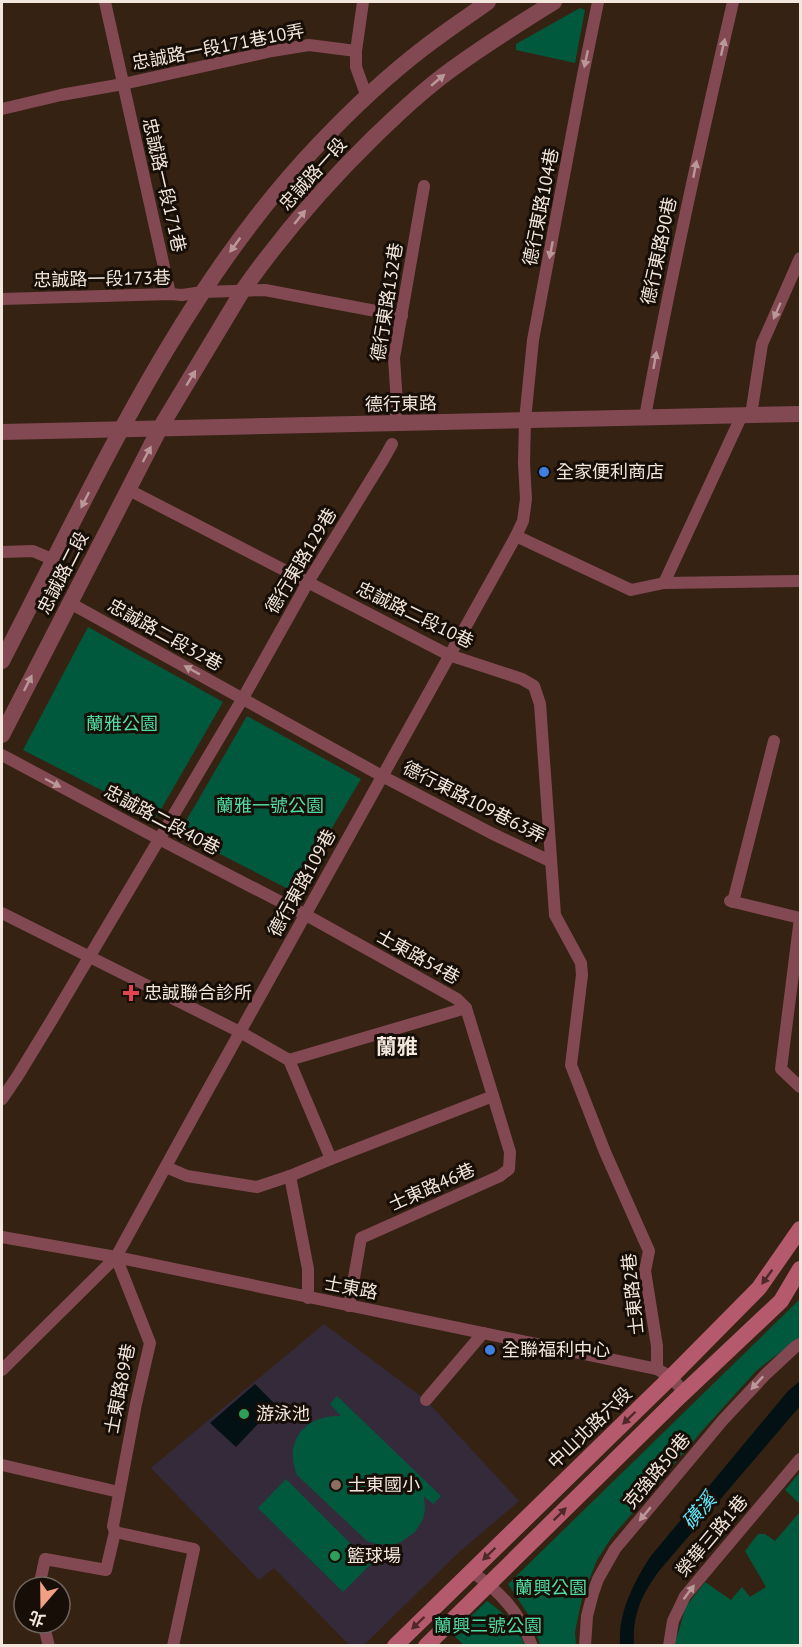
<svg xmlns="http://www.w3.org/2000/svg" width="802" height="1647" font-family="'PT Sans','Noto Sans TC',sans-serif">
  <rect width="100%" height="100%" fill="#352213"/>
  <!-- education -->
  <path fill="#342a3a" d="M 324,1324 L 426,1400 L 519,1501 L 457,1554 L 364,1645 L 349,1645 L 274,1568 L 259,1580 L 151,1468 Z"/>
  <!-- green -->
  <g fill="#00593c">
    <path d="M 580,8 L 585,10 L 575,63 L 516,50 L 516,44 Z"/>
    <path d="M 88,627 L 223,702 L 156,818 L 23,750 Z"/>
    <path d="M 247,716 L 361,779 L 294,892 L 179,833 Z"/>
    <path d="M 800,1299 L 800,1337 L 756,1371 L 702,1431 L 612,1537 L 597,1560 L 582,1598 L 575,1632 L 576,1645 L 540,1645 L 533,1622 L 508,1584 Z"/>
    <path d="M 337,1396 L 441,1496 L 433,1504 L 424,1496 L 425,1511 L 423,1519 L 415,1532 L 401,1542 L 393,1545 L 376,1544 L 367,1541 L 297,1475 C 283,1441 306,1414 341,1416 L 330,1404 Z"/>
    <path d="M 800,1472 L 800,1645 L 676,1646 L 676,1640 L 686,1606 L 705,1582 L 731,1600 L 742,1587 L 750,1597 L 766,1587 L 745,1551 L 758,1534 L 765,1534 L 775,1541 L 799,1513 L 800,1504 L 785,1490 Z"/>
    <path d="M 286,1479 L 371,1564 L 343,1592 L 258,1508 Z"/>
    <path d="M 487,1601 C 503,1613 519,1625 524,1645 L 464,1645 L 452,1634 Z"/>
  </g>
  <!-- water -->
  <g fill="#031114">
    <path d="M 800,1381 L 800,1406 L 659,1571 C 641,1595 632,1616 634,1645 L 620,1645 C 618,1613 633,1584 650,1557 L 788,1391 Z"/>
    <path d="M 255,1384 L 276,1405 L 236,1447 L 210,1423 Z"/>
  </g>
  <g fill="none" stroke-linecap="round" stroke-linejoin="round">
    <!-- minor -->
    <g stroke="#834953" stroke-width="12">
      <path d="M 105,2 L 170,294"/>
      <path d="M 363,2 L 356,51 L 356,67 L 367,97"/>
      <path d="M 2,109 L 61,95 L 123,84 L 272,51 L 309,45 L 356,51"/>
      <path d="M 2,299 L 170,294 L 182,295 L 203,292 L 265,290 L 402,316"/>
      <path d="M 751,415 L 762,344 L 800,258"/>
      <path d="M 645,417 C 670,278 701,140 733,2"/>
      <path d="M 395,424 L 397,404 L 394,358 L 424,186"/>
      <path d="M 127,489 L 449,655 L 522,679 L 534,686 L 540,704 L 555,915 L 581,963 L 582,975 L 571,1065 L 605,1152 L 649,1251 L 645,1271 L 657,1346 L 657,1369"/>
      <path d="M 516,536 L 631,590 L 664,583 L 800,581"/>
      <path d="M 2,552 L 33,551 L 54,560"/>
      <path d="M 664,583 L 742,415"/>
      <path d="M 70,603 L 382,776 L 491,833 L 550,861"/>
      <path d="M 2,755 L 159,839 L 306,915 L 457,999 L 466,1008 L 493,1096 L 331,1159"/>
      <path d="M 730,901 L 800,918"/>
      <path d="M 733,902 L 774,741"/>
      <path d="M 2,913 L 240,1032 L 289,1060 L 466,1008"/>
      <path d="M 800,918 L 781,1069 L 800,1087"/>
      <path d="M 2,1099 L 17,1077 L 53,1018 L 243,698 L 308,582 L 383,460 L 392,444"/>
      <path d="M 166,1167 L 187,1176 L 257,1187 L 290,1176 L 331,1159 L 289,1060"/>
      <path d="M 290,1176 L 308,1269 L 308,1298"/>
      <path d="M 2,1237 L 116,1257 L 657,1369 L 671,1377 L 684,1392"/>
      <path d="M 349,1306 L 361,1238 L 500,1176 L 509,1169 L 510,1152 L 493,1096"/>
      <path d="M 2,1370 L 116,1257 L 205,1095 L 516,536 L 523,521 L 526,499 L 524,463 L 525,420 L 533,340 L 583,75 L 598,2"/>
      <path d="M 426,1400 L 483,1333"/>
      <path d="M 2,1465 L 119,1492"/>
      <path d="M 115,1532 L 194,1549 L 173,1646"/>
      <path d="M 471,1571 C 500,1592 519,1611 532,1646"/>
      <path d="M 39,1587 L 45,1559 L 106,1570 L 115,1532 L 113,1526 L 136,1404 L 150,1343 L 116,1257"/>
      <path d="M 43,1623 L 49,1646"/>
      <path d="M 585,1646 L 587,1616 L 593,1593 L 598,1579 L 615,1549 L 723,1420 L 766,1374 L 795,1347 L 800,1344"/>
      <path d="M 669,1646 L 673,1621 L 685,1596 L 800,1459"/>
    </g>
    <!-- tertiary -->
    <g stroke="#834953" stroke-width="16">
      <path d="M 2,432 L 800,414"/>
      <path d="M 2,661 C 94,484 179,291 318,145 C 351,110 387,76 425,47 C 446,31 467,17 488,2"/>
      <path d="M 2,735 L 160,428 L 243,290 C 281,236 325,185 373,138 C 398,114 423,90 452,69 C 485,45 520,23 554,2"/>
    </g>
    <!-- secondary -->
    <g stroke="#b55a6c" stroke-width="16">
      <path d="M 395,1646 L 671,1377 L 759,1288 L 800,1229"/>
      <path d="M 426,1646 L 675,1401 L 781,1301 L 800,1269"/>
    </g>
  </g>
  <!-- one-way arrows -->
  <defs><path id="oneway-solid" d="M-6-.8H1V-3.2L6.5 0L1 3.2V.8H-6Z" transform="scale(1.5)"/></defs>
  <g fill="#bb9898">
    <use href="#oneway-solid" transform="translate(723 47) rotate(-77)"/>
    <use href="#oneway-solid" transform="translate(586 59) rotate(102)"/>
    <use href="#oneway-solid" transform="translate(438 80) rotate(-40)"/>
    <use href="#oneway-solid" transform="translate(695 169) rotate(-79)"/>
    <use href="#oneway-solid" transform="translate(300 217) rotate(-51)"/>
    <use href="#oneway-solid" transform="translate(235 245) rotate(126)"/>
    <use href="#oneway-solid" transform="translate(551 250) rotate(101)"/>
    <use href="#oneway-solid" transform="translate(777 311) rotate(114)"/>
    <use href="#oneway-solid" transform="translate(655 360) rotate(-80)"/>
    <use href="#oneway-solid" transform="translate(191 378) rotate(-59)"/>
    <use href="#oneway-solid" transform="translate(147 454) rotate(-62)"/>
    <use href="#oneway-solid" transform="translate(85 500) rotate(117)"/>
    <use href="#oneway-solid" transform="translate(192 670) rotate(-151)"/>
    <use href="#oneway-solid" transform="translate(28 683) rotate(-63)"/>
    <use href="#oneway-solid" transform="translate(53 783) rotate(28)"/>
    <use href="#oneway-solid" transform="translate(757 1383) rotate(133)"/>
    <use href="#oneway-solid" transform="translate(645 1514) rotate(130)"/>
    <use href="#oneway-solid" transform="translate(689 1592) rotate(-53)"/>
  </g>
  <g fill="#4e292a">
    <use href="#oneway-solid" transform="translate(767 1277) rotate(126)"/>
    <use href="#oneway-solid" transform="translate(629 1418) rotate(136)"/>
    <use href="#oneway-solid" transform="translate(560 1514) rotate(-45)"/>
    <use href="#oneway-solid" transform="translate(489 1554) rotate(136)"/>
    <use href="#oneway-solid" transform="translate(418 1623) rotate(136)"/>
  </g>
  <!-- markers -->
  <g fill="#3f7fe0" stroke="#160e07" stroke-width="2">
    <circle cx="544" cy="472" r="6"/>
    <circle cx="490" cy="1350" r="6"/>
  </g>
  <path fill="#e0444e" stroke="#160e07" stroke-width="2" d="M128 984h6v6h6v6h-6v6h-6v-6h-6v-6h6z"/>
  <g fill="#2e9e5b" stroke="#160e07" stroke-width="2">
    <circle cx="244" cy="1414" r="6"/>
    <circle cx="335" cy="1556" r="6"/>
  </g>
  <circle fill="#8d6e63" stroke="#160e07" stroke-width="2" cx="336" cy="1485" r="6"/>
  <g text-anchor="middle" stroke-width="6" stroke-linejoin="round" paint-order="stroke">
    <!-- street labels -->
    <g font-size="18" fill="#f3e6dc" stroke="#160e07">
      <text transform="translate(218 47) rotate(-11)" y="6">忠誠路一段171巷10弄</text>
      <text transform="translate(313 174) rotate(-48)" y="6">忠誠路一段</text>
      <text transform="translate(164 185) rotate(77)" y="6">忠誠路一段171巷</text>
      <text transform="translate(541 207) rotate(-79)" y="6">德行東路104巷</text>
      <text transform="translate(659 251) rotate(-78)" y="6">德行東路90巷</text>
      <text transform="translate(102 279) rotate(-1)" y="6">忠誠路一段173巷</text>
      <text transform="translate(387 302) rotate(-81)" y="6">德行東路132巷</text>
      <text transform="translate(401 404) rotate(-1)" y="6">德行東路</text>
      <text transform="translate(301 561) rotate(-59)" y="6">德行東路129巷</text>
      <text transform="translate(63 573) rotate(-63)" y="6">忠誠路二段</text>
      <text transform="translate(415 615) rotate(26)" y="6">忠誠路二段10巷</text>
      <text transform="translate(165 635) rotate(29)" y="6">忠誠路二段32巷</text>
      <text transform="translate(474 802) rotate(27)" y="6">德行東路109巷63弄</text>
      <text transform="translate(162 820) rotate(28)" y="6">忠誠路二段40巷</text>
      <text transform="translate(302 883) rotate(-61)" y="6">德行東路109巷</text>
      <text transform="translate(418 957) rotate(29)" y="6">士東路54巷</text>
      <text transform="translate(432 1187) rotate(-24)" y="6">士東路46巷</text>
      <text transform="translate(351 1288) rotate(11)" y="6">士東路</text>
      <text transform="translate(633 1294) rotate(-96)" y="6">士東路2巷</text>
      <text transform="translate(120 1389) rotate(-79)" y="6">士東路89巷</text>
      <text transform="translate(590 1428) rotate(-44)" y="6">中山北路六段</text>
      <text transform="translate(657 1471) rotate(-50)" y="6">克強路50巷</text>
      <text transform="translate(712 1536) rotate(-50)" y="6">榮華三路1巷</text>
    </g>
    <!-- poi labels -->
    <g font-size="18" fill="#f3e6dc" stroke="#160e07" text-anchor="start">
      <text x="556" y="478">全家便利商店</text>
      <text x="144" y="999">忠誠聯合診所</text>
      <text x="502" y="1356">全聯福利中心</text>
      <text x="256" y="1420">游泳池</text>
      <text x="348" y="1491">士東國小</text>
      <text x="347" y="1562">籃球場</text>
    </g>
    <!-- park labels -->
    <g font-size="18" fill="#50dca4" stroke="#160e07">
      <text x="122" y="730">蘭雅公園</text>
      <text x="270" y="812">蘭雅一號公園</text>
      <text x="551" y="1594">蘭興公園</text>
      <text x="488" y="1632">蘭興二號公園</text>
    </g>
    <!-- water labels -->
    <g font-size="20" font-style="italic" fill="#65e7fc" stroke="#160e07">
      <text transform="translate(699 1511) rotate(-50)" y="7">磺溪</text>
    </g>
    <!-- quarter labels -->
    <g font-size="21" font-weight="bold" fill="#f3e6dc" stroke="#160e07">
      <text x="397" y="1054">蘭雅</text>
    </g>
  </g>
  <!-- border -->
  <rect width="802" height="1647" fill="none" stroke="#f3e6dc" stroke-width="6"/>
  <!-- north arrow -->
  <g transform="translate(42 1605) rotate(200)"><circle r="28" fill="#160e07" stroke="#6e645c" stroke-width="1.5"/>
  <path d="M0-4.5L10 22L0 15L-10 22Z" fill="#f39f83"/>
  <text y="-9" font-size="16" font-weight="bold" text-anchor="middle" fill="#f3e6dc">北</text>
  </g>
</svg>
